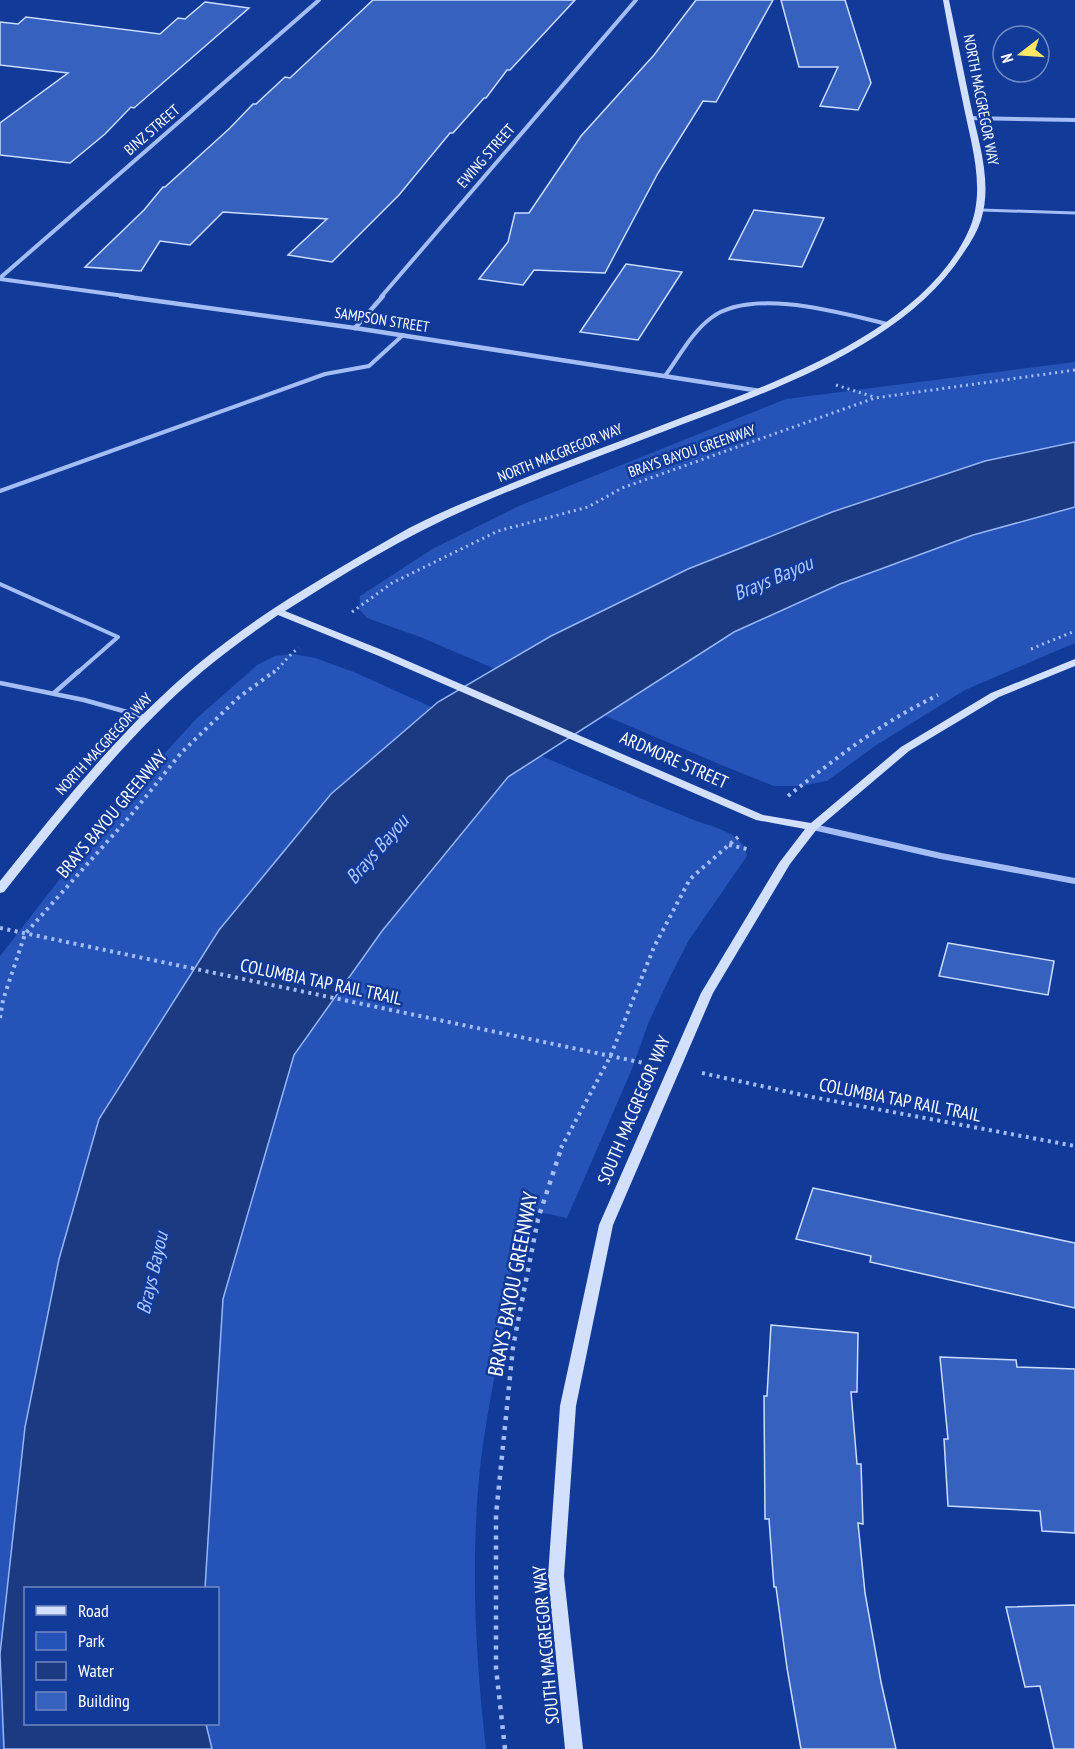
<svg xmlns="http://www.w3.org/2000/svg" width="1075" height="1749" font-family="'PT Sans Narrow',sans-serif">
  <rect width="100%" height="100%" fill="#123a99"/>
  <!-- green -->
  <g fill="#2553b7" fill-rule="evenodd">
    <path d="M 1075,362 L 1075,643 L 965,690 L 875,746 L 827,781 L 801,786 L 774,786 L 719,764 L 420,637 L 367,618 L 359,609 L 360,596 L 434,548 L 519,506 L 786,399 Z"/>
    <path d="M 293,654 L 315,658 L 354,672 C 467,723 579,774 694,820 C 712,827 745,833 747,856 L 689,940 L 668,981 L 648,1024 L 632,1069 L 567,1218 L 520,1208 C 516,1238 513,1268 508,1298 C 500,1352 488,1405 481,1459 C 470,1556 475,1653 486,1749 L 0,1749 L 0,956 L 80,853 L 144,776 L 197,718 L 257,665 L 275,656 ZM 26,1588 L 218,1588 L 218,1724 L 26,1724 Z"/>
  </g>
  <!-- water -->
  <path fill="#1c3a82" stroke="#96b6f7" stroke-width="1.5" d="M 1075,442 L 1075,507 L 973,535 L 840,584 L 734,632 L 508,777 L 382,931 L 294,1055 L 223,1299 L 205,1588 L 26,1588 L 26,1724 L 206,1724 L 212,1749 L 4,1749 L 0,1654 L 25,1427 L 59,1259 L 99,1119 L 219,930 L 331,794 L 438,702 L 551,636 L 688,569 L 832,512 L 985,461 Z"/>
  <!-- building -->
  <g fill="#3661bf" stroke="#ccdcfd" stroke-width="1.5">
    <path d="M 373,0 L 575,0 L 510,70 L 507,70 L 486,98 L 484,98 L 453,133 L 450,133 L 399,195 L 332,262 L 288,255 L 327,219 L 223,212 L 190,245 L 160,241 L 141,271 L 85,267 L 144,210 L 163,187 L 165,187 L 230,128 L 253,104 L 256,104 L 285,77 L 290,78 Z"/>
    <path d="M 696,0 L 773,0 L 716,102 L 703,101 L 658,173 L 605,273 L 534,270 L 523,285 L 479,279 L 508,242 L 515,213 L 529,213 L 581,136 L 654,55 Z"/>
    <path d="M 781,0 L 845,0 L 871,83 L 858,110 L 820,106 L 838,67 L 799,67 Z"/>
    <path d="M 205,2 L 249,8 L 134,108 L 131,107 L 105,134 L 70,163 L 0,155 L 0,123 L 68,73 L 0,65 L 0,22 L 18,24 L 26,17 L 160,34 L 178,18 L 185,19 Z"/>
    <path d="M 754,210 L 824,218 L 802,267 L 729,259 Z"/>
    <path d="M 626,264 L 682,272 L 638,340 L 580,332 Z"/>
    <path d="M 948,943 L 1054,961 L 1048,995 L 939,976 Z"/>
    <path d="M 813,1188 L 1075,1243 L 1075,1308 L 870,1262 L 871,1256 L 796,1239 Z"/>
    <path d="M 771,1325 L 858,1333 L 857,1392 L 851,1392 L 857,1464 L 861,1464 L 863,1524 L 858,1523 L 865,1593 L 881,1682 L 896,1749 L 801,1749 L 787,1668 L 776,1587 L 774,1587 L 769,1519 L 765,1519 L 764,1396 L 767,1396 Z"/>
    <path d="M 940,1357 L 1016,1360 L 1017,1367 L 1075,1369 L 1075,1533 L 1042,1531 L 1040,1511 L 948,1506 L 944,1439 L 948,1439 Z"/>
    <path d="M 1075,1605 L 1075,1749 L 1054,1749 L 1040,1686 L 1025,1687 L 1006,1607 Z"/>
  </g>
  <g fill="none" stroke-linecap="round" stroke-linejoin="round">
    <!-- path-far2 -->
    <g stroke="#a4bdf4" stroke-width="3" stroke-dasharray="2 4" stroke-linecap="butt">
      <path d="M 836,385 L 874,397"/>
      <path d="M 352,612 L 392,583 L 498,531 L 588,507 L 622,488 L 875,398 L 1075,370"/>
      <path d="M 1031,649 L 1075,631"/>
      <path d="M 273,673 C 283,665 288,655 299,648"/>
    </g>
    <!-- path-far1 -->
    <g stroke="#a4bdf4" stroke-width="4" stroke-dasharray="3 4.5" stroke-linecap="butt">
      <path d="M 788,796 C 839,756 879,724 938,695"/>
      <path d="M 729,845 L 751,850"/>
      <path d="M 0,928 L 644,1063"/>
      <path d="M 0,1018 L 3,1000 L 25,934 L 131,815 L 181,753 L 239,697 L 275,671"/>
      <path d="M 702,1073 L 812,1097 L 1075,1146"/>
      <path d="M 561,1148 L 610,1057 L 654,947 L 690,879 L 738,837"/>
    </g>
    <!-- path -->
    <path stroke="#a4bdf4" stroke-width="4.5" stroke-dasharray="4 6" stroke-linecap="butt" d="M 505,1749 L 496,1668 L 496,1515 L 513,1347 L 538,1219 L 562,1146"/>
    <!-- service-far2 -->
    <path stroke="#a4bdf4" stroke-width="3" d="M 981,210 L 1075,213"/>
    <!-- service-far1 -->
    <g stroke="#a4bdf4" stroke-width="4">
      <path d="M 665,376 C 679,357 692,332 711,318 C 752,287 841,313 887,324"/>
      <path d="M 0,491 L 325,374 L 369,366 L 403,335"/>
      <path d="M 0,584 L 118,637 L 77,673"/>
    </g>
    <!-- service -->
    <g stroke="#a4bdf4" stroke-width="4.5">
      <path d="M 0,683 L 84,700 L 145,717"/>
      <path d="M 54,693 L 79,671"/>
    </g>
    <!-- minor-far2 -->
    <g stroke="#a4bdf4" stroke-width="4">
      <path d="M 969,118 L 1075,120"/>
      <path d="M 0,278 L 319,0"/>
      <path d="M 0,279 L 132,297"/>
      <path d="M 381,297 L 636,0"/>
    </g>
    <!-- minor-far1 -->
    <g stroke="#a4bdf4" stroke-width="4.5">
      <path d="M 121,296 L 355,328 L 760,391"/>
      <path d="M 355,328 L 383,296"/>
    </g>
    <!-- minor -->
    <path stroke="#a4bdf4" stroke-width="6" d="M 813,827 L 941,856 L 1075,881"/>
    <!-- secondary -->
    <path fill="#d3e0fd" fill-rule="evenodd" d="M 943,0 L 949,0 C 956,34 963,68 970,102 C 978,140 993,182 981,220 C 977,232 971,242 964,252 C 904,347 765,393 665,431 C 604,455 541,477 481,503 C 412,532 348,571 285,611 L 387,652 L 763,815 L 811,823 L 901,747 L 991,693 L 1075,659 L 1075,666 L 999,697 L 909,751 L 817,829 L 790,864 L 713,993 L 613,1225 L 576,1406 L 564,1576 L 583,1749 L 565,1749 L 548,1576 L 560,1406 L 599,1225 L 701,993 L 779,863 L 805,829 L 756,820 L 379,656 L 278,615 C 252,633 228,650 204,670 C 128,734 66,814 4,892 L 0,893 L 0,881 C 61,805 122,727 198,664 C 258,614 327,575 395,536 C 426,518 460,504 493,491 C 552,466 613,444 673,421 C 770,385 922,332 968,232 C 988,190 970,141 962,98 C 955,66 949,33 943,0 Z"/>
  </g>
  <g text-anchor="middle" stroke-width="5" stroke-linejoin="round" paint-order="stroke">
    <!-- far-street labels -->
    <g font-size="15" fill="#fff" stroke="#123a99">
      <text transform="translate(981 100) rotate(79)" y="5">NORTH MACGREGOR WAY</text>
      <text transform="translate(152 130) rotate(-41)" y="5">BINZ STREET</text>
      <text transform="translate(486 156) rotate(-49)" y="5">EWING STREET</text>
      <text transform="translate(382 320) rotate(9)" y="5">SAMPSON STREET</text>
      <text transform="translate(692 451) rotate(-19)" y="5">BRAYS BAYOU GREENWAY</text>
      <text transform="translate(560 453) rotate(-22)" y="5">NORTH MACGREGOR WAY</text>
      <text transform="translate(104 744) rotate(-47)" y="5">NORTH MACGREGOR WAY</text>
    </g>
    <!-- street labels -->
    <g font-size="18" fill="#fff" stroke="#123a99">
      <text transform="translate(674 760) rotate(24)" y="6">ARDMORE STREET</text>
      <text transform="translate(112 814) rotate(-50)" y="6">BRAYS BAYOU GREENWAY</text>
      <text transform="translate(321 982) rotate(12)" y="6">COLUMBIA TAP RAIL TRAIL</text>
      <text transform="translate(900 1100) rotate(11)" y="6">COLUMBIA TAP RAIL TRAIL</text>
      <text transform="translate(634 1110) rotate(-67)" y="6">SOUTH MACGREGOR WAY</text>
      <text transform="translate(546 1645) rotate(-95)" y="6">SOUTH MACGREGOR WAY</text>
    </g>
    <!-- water labels -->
    <g font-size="20" font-style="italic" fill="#b0c8fa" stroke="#123a99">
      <text transform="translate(773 578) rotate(-23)" y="7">Brays Bayou</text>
      <text transform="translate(377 849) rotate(-49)" y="7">Brays Bayou</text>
      <text transform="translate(152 1273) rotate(-77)" y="7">Brays Bayou</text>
    </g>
    <!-- near-street labels -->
    <g font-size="21" fill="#fff" stroke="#123a99">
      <text transform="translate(513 1284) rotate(-79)" y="7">BRAYS BAYOU GREENWAY</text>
    </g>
  </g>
  <!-- legend -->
  <rect x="24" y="1587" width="195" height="138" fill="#123a99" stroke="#7189c2" stroke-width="1.5"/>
  <rect x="36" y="1606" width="30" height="9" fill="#d3e0fd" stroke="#7189c2" stroke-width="1.5"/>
  <text x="78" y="1617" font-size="18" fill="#ffffff">Road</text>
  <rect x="36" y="1632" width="30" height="18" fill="#2553b7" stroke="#7189c2" stroke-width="1.5"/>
  <text x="78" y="1647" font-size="18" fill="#ffffff">Park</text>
  <rect x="36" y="1662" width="30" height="18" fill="#1c3a82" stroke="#7189c2" stroke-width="1.5"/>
  <text x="78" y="1677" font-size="18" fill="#ffffff">Water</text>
  <rect x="36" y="1692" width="30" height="18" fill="#3661bf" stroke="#7189c2" stroke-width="1.5"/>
  <text x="78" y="1707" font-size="18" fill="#ffffff">Building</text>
  <!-- north arrow -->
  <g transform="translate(1021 54) rotate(253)"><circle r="28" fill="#123a99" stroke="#7189c2" stroke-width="1.5"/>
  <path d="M0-4.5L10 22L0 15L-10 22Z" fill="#ffe866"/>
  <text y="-9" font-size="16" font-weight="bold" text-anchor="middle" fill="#ffffff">N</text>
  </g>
</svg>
